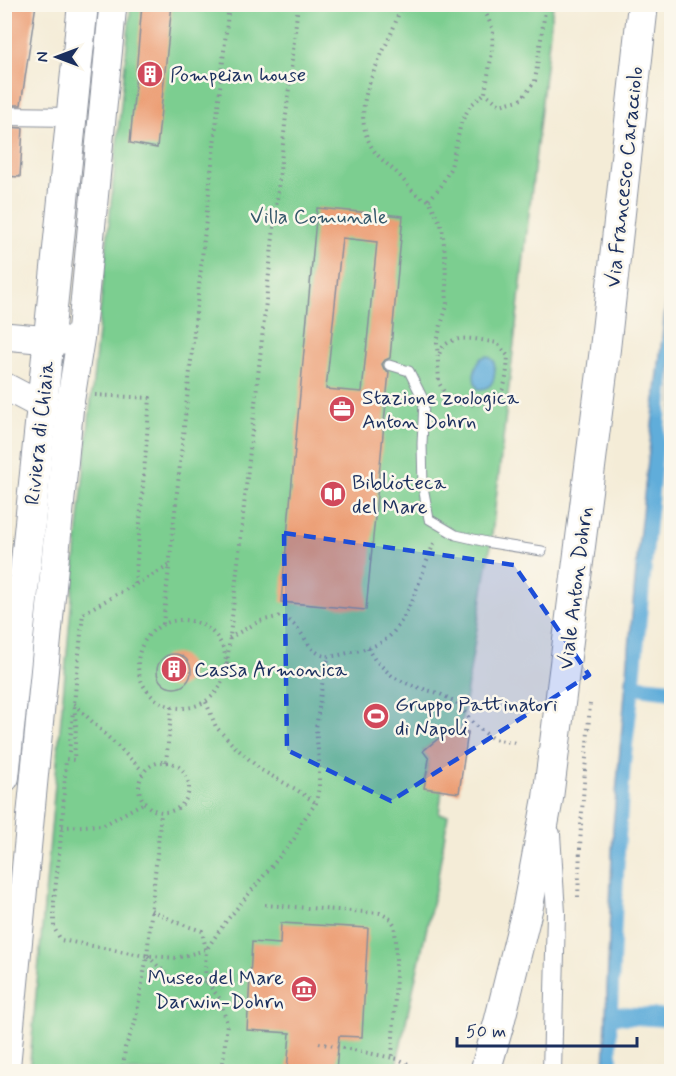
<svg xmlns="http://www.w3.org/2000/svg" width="676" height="1076" font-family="Mynerve,sans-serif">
  <rect width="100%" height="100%" fill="#fbf7ec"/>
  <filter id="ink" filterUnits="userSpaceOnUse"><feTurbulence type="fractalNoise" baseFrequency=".0167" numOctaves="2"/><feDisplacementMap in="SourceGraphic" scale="12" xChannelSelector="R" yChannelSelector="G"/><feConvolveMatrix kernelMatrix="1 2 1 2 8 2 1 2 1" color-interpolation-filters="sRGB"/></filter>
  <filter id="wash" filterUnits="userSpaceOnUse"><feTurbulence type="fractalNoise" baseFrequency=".008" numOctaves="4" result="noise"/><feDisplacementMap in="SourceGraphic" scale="24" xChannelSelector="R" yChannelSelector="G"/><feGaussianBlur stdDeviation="1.35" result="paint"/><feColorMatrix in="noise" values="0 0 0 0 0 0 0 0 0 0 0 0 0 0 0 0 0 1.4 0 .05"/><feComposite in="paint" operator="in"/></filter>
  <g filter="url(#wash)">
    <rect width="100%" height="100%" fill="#f4ecd7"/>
    <!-- green -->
    <path fill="#7cce90" stroke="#4c7e77" stroke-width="1.5" d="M 131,5 L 553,5 L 491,543 L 460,731 L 436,741 L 423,751 L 429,759 L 424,787 L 442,790 L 439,814 L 448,815 L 437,882 L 395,1071 L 29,1072 L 78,530 Z"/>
    <!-- water -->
    <g fill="#61adda" stroke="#3e6e9c" stroke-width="1.5">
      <path d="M 671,259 L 671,1071 L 604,1072 L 613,828 L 638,548 Z"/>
      <path d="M 488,356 L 494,361 C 496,374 495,390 478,389 C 471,378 474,368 481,358 Z"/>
    </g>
    <!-- pier -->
    <g fill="#f4ecd7">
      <path d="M 671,367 L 671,682 L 641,679 Z"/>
      <path d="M 639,695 L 671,699 L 672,968 L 668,1009 L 618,1006 L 625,852 L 631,762 Z"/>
      <path d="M 617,1024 L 668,1027 L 669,1071 L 618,1071 Z"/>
    </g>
    <g id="blocks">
      <!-- building -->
      <g fill="#ec9e75" fill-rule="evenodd">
        <path d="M 4,4 L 36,4 L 21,105 L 4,105 Z"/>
        <path d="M 142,4 L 172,4 L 157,148 L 130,143 Z"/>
        <path d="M 4,127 L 23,128 L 20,177 L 4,176 Z"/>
        <path d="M 317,208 L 403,216 L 390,358 L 385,360 L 382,364 L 384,369 L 389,372 L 366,610 L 281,602 ZM 342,238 L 377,242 L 362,392 L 326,389 Z"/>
        <circle cx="174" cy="671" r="17"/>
        <path d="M 450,729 L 468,732 L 459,793 L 424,788 L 429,759 L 423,751 Z"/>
        <path d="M 281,923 L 368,928 L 362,1037 L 339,1036 L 336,1071 L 287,1071 L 290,1033 L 247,1030 L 252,942 L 280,944 Z"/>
      </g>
    </g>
  </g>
  <g filter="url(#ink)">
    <use href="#blocks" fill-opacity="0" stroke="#888e9a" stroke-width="1.5"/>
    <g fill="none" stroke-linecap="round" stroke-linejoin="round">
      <defs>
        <path id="lane" d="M 389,365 L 409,371 L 424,401 L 422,444 L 423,487 L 429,519 L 456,535 L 491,543 L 542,551"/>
        <g id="street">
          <path d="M 4,116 L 72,117"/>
          <path d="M 551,834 L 556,913 L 552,1072"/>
        </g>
        <g id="secondary">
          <path d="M 4,336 L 49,340 L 69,340"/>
          <path d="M 4,386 L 42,406"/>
          <path d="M 6,1072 L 70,404 L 81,335 L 113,4"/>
        </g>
        <g id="primary">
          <path d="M 4,777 L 83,4"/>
          <path d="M 485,1072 L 499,1023 L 528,906 L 548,798 L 605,349 L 643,4"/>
        </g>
      </defs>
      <!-- lane casing -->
      <use href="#lane" stroke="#888e9a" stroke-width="11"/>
      <!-- street casing -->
      <use href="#street" stroke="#888e9a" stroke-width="20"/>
      <!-- secondary casing -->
      <use href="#secondary" stroke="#888e9a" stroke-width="29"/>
      <!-- primary casing -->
      <use href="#primary" stroke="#888e9a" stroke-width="32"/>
      <!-- path -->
      <g stroke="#888e9a" stroke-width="4" stroke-dasharray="1.5 4.5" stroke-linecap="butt">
        <path d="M 401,4 C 392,49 346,97 370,144 C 375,155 386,163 395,171 C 406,181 413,197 429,200 L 442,227 L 445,254 L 447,306 L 440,328 L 437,343 L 439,383 L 450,402 C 465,404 489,409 500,394 C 507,385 507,367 508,356 L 497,343 C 481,340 456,333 443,347 C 441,349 440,353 438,356"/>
        <path d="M 482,4 L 493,30 L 492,52 L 485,93 L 500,105 L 522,99 L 535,81 L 546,4"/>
        <path d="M 429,200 L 441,186 L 451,167 L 461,123 L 470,106 L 485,93"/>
        <path d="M 95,395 L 150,398 L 135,584"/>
        <path d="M 169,566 L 83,613 L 74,704 L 76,726 L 74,760 L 66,759 L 62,827 L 54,901 L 54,928 L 61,940 L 141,955 L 176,958 L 206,950 L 224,924 L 294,839 L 302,822 L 316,803 L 319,787 L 319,761 L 316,729 L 324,671 L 329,657"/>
        <circle cx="182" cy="664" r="44"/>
        <path d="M 163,624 L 229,4"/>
        <path d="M 229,638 L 260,621 L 281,616 C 286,619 292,622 296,627 C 304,635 309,649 320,654 C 330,659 342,654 352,652 C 362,650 373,647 382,642 C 409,626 422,569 435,541"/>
        <path d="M 367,648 L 375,660 L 393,677 L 413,686 L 438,693 L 456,702 L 476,726 L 493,739 L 516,743"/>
        <path d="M 227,664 L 298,4"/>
        <path d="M 206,702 L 216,727 L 234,746 L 261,770 L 297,790 L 316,803"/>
        <path d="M 74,704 L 143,771"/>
        <path d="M 69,752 L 73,711"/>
        <circle cx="164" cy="787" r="25"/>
        <path d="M 166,762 L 172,707"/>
        <path d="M 62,827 L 104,825 L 143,803"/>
        <path d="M 578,897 L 581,825 L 590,704"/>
        <path d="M 265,905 L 380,913 L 391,919 L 394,924 L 396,940 L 396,975 L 392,1058"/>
        <path d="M 151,910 L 178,923 L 202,931 L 206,950 L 205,967 L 206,981 L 220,999 L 227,1023 L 222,1072"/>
        <path d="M 148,956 C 165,973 179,991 206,981"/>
        <path d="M 319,1043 L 398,1059 L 425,1072"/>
        <path d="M 123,1072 L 125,1048 L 135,1023 L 147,956 L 161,813"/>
      </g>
      <!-- lane -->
      <use href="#lane" stroke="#fff" stroke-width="9"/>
      <!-- street -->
      <use href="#street" stroke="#fff" stroke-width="18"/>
      <!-- secondary -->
      <use href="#secondary" stroke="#fff" stroke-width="27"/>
      <!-- primary -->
      <use href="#primary" stroke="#fff" stroke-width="30"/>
    </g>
  </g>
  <!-- marked area -->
  <path fill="#1d4ed8" fill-opacity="0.2" stroke="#1d4ed8" stroke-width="4.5" stroke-dasharray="12 8" stroke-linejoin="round" d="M 284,533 L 514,565 L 589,675 L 391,801 L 287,750 Z"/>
  <!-- icons -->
  <defs>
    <symbol id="building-disc" viewBox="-11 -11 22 22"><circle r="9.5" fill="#d1495b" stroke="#fbf7ec"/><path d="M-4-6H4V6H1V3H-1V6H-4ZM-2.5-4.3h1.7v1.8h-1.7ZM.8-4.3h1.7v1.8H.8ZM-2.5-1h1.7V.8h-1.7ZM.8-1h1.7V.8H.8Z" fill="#fff"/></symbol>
    <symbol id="office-disc" viewBox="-11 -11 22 22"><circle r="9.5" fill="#d1495b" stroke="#fbf7ec"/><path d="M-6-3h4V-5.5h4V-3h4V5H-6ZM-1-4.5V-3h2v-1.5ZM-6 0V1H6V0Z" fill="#fff"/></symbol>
    <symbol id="library-disc" viewBox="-11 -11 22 22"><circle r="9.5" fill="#d1495b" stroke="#fbf7ec"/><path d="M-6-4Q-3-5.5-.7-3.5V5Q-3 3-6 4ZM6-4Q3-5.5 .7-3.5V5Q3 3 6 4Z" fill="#fff"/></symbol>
    <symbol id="stadium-disc" viewBox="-11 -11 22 22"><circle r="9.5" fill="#d1495b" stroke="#fbf7ec"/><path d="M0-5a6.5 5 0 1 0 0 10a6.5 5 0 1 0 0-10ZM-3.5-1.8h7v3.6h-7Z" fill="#fff"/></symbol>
    <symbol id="museum-disc" viewBox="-11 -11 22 22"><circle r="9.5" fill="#d1495b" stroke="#fbf7ec"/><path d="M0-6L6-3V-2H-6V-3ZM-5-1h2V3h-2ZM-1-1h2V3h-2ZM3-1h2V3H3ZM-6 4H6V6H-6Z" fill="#fff"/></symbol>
  </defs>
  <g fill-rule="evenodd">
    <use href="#building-disc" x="135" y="59" width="30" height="30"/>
    <use href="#office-disc" x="327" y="394" width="30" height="30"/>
    <use href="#library-disc" x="318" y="479" width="30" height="30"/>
    <use href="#building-disc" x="159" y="654" width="30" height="30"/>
    <use href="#stadium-disc" x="361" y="701" width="30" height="30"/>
    <use href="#museum-disc" x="289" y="974" width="30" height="30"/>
  </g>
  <g text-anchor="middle" stroke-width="5" stroke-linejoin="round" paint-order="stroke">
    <!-- poi labels -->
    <g font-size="21" fill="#1b2f5e" stroke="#fbf7ec" text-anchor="start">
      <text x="170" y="81">Pompeian house</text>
      <text x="362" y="404">Stazione zoologica<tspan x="362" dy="24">Anton Dohrn</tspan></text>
      <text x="352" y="489">Biblioteca<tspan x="352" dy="24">del Mare</tspan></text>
      <text x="194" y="676">Cassa Armonica</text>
      <text x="395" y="711">Gruppo Pattinatori<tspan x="395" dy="24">di Napoli</tspan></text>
      <text x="284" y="984" text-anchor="end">Museo del Mare<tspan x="284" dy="24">Darwin-Dohrn</tspan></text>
    </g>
    <!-- street labels -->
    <g font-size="21" fill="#1b2f5e" stroke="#fbf7ec">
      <text transform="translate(624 177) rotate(-84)" y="7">Via Francesco Caracciolo</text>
      <text transform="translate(39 433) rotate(-84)" y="7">Riviera di Chiaia</text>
      <text transform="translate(575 588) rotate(-83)" y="7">Viale Anton Dohrn</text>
    </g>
    <!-- park labels -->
    <g font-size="21" fill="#33576a" stroke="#fbf7ec">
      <text x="319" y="223">Villa Comunale</text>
    </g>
  </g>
  <!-- margin -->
  <rect width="676" height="1076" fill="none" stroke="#fbf7ec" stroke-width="24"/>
  <!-- north arrow -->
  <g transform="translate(57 57) rotate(270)" stroke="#fbf7ec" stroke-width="4.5" paint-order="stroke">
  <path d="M0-4.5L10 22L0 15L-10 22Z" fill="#1b2f5e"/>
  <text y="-9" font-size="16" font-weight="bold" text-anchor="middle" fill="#1b2f5e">N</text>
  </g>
  <!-- scale -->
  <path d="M457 1037v9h180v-9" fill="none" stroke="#1b2f5e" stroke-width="3"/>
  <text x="466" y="1037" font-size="18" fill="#1b2f5e" stroke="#fbf7ec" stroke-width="4.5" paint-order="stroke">50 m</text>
</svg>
